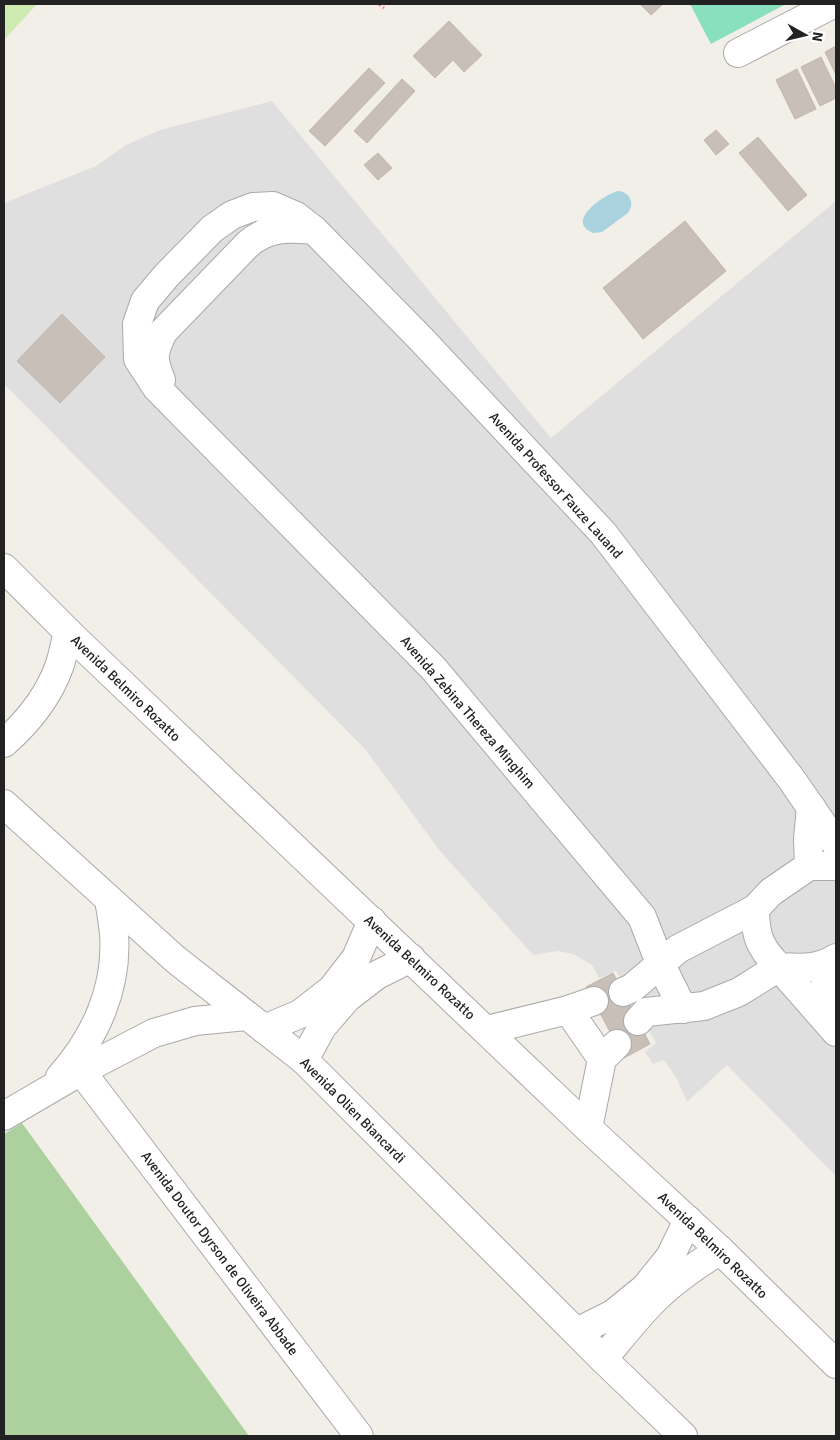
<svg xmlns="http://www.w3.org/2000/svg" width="840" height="1440" font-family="Signika,sans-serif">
  <rect width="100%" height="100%" fill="#f2efe9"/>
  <!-- residential -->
  <path fill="#e0dfdf" d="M 272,101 L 551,438 L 836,201 L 836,1176 L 727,1065 L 687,1102 L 677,1079 L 664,1060 L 653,1064 L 645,1052 L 656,1043 L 616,971 L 599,978 L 592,965 L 573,954 L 558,951 L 533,955 L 440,851 L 365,749 L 4,384 L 4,203 L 96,166 L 126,145 L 160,130 Z"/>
  <!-- grass -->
  <path fill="#cdebb0" d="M 4,4 L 37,4 L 4,40 Z"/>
  <!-- forest -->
  <path fill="#add19e" d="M 22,1123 L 249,1436 L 4,1436 L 4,1134 Z"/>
  <!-- pitch -->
  <path fill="#88e0be" d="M 690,4 L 786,4 L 711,44 Z"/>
  <!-- water -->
  <path fill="#aad3df" d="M 618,191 C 630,192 635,203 628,213 L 602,232 L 593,233 C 564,221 605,194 618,191 Z"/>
  <!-- building -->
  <g fill="#c7bfb8" stroke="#c4b6ab">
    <path d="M 640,4 L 663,4 L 651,15 Z"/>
    <path d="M 449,21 L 482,55 L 464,72 L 453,60 L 435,78 L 413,56 Z"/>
    <path d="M 836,46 L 836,75 L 825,52 Z"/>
    <path d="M 821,57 L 836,88 L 836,98 L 820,106 L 801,67 Z"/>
    <path d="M 369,68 L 385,83 L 325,146 L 309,131 Z"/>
    <path d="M 797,69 L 816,109 L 795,119 L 776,80 Z"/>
    <path d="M 402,79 L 415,91 L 367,143 L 354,131 Z"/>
    <path d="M 716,130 L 729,144 L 716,155 L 704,140 Z"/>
    <path d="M 758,137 L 807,195 L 788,211 L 739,153 Z"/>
    <path d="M 378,153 L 392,168 L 378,180 L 364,165 Z"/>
    <path d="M 685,221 L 726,271 L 643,339 L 603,288 Z"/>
    <path d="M 62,314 L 105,357 L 60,403 L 17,361 Z"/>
    <path d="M 613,973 L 650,1044 L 624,1058 L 586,987 Z"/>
  </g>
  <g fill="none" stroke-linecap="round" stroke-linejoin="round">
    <defs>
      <g id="minor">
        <path d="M 738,53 L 833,4"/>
        <path d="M 161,380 C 152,358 153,353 163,332 L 248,244 C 269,226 288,228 314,230"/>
        <path d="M 4,568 L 74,638 L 588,1128 L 720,1250 L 836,1364"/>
        <path d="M 4,743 C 28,722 48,697 59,667 C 63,656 65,643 68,632"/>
        <path d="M 4,804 L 175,959 L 304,1060 L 603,1359 L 683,1436"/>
        <path d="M 809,866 L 808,839 L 811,807"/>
        <path d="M 836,866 L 809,866 L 771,892 L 755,909 C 755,936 760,948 779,967 C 800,968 818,970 836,958"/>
        <path d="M 823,966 L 833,1028"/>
        <path d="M 623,992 L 632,988 L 678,949 L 755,909"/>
        <path d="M 683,1009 L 660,963 L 642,917 L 433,668 L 157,388 L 138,359 L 137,324 L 145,301 L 166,276 L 212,229 L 232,215 L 253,207 L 273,206 L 296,216 L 314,230 L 421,339 L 603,533 L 792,780 L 836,844"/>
        <path d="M 568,1010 L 602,1059"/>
        <path d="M 638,1021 L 646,1012 L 704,1006 L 739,992 L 779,967 L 836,1032"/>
        <path d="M 264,1029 L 300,1014 L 332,989 L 356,958 L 372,921"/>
        <path d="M 487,1030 L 568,1010 L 594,1001"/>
        <path d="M 304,1060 L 322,1027 L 347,998 L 377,975 L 411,958"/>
        <path d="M 81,1071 L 359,1436"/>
        <path d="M 60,1077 C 95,1038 118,988 114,934 C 113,923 111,911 109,900"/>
        <path d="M 4,1116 L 81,1071 L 154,1033 L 195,1021 L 246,1016"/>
        <path d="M 588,1128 L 602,1059 L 617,1044"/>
        <path d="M 577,1332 L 613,1314 L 645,1288 L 670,1257 L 688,1220"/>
        <path d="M 603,1359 C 620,1339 636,1318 654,1300 C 674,1280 697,1265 720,1250"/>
      </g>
    </defs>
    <!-- minor casing -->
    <use href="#minor" stroke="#a9a9a9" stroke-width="30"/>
    <!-- path -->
    <path stroke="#fa8072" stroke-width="3" stroke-dasharray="2.5 2.5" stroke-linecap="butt" d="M 379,4 L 384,8"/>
    <!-- minor -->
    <use href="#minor" stroke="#fff" stroke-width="28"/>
  </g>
  <g text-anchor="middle" stroke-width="4" stroke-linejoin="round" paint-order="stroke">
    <!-- street labels -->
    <g font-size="14" fill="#222" stroke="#fff">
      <text transform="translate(556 485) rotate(48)" y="5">Avenida Professor Fauze Lauand</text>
      <text transform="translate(126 688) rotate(44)" y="5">Avenida Belmiro Rozatto</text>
      <text transform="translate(468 712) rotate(49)" y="5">Avenida Zebina Thereza Minghim</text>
      <text transform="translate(420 967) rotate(43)" y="5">Avenida Belmiro Rozatto</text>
      <text transform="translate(353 1110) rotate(45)" y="5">Avenida Olien Biancardi</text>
      <text transform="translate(713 1245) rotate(44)" y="5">Avenida Belmiro Rozatto</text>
      <text transform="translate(220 1253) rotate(53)" y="5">Avenida Doutor Dyrson de Oliveira Abbade</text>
    </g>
  </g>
  <!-- border -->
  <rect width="840" height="1440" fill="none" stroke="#222222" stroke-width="10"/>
  <!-- north arrow -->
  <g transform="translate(805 35) rotate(98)" stroke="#ffffff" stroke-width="4" paint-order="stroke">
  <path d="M0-4L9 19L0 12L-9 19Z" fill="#222222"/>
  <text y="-8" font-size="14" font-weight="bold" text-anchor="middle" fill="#222222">N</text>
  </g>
</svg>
